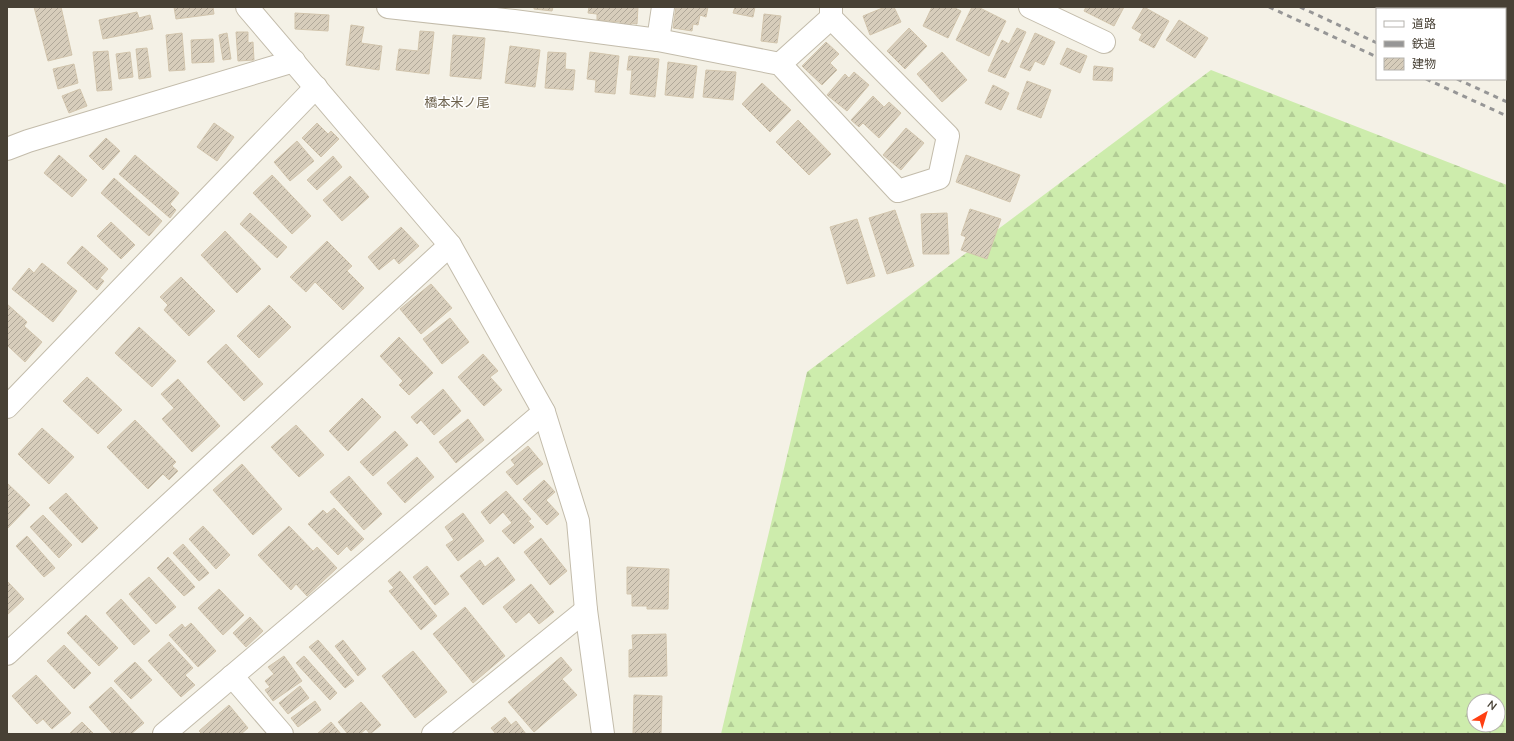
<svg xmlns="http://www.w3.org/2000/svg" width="1514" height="741" font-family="'Nunito Sans','Noto Sans JP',sans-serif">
  <defs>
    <pattern id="forest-firs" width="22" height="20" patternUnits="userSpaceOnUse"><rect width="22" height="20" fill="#cdecac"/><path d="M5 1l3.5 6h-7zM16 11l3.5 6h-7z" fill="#b2cc95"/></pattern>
    <pattern id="building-hatch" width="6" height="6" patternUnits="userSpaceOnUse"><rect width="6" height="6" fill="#d7cdbb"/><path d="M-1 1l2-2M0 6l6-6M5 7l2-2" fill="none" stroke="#b0a899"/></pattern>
  </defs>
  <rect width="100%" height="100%" fill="#f4f1e6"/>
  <!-- forest -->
  <path fill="url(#forest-firs)" fill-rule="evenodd" d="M 1211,70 L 1507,185 L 1507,734 L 721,734 L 807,372 ZM 1474,701 L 1498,701 L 1498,725 L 1474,725 Z"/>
  <!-- building -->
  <g fill="url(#building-hatch)" stroke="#d2c5ad">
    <path d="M 34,7 L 61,7 L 72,55 L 48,61 Z"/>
    <path d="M 174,7 L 213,7 L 214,14 L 176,19 Z"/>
    <path d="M 534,7 L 553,7 L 552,11 L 534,9 Z"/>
    <path d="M 589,7 L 638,7 L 637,24 L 631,23 L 631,26 L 620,25 L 620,22 L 597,20 L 597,14 L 588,13 Z"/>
    <path d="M 676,7 L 708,7 L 706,17 L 700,15 L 698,25 L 693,24 L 692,31 L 673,28 Z"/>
    <path d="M 735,7 L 755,7 L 753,17 L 733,13 Z"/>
    <path d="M 885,7 L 894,7 L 901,22 L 870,35 L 863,16 Z"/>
    <path d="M 932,7 L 953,7 L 961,11 L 948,38 L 923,26 Z"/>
    <path d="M 972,7 L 978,7 L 1006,21 L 989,56 L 956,40 Z"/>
    <path d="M 1086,7 L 1124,7 L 1114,26 L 1084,11 Z"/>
    <path d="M 1144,7 L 1169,21 L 1154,48 L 1139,40 L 1142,34 L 1132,28 Z"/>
    <path d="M 1471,7 L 1496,7 L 1495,9 L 1469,9 Z"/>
    <path d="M 1504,7 L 1507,7 L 1507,39 L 1505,37 L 1505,9 L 1503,9 Z"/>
    <path d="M 137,12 L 139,18 L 150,15 L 153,29 L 103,39 L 99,20 Z"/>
    <path d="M 295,13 L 329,15 L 328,31 L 295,29 Z"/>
    <path d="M 764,14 L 781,16 L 777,43 L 761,41 Z"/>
    <path d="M 1179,20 L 1208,38 L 1195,58 L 1166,40 Z"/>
    <path d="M 351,25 L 364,27 L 361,43 L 382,46 L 379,70 L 346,65 Z"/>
    <path d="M 909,28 L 927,46 L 905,69 L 887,51 Z"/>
    <path d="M 1017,28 L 1026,32 L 1005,78 L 988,71 L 1002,40 L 1009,44 Z"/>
    <path d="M 420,31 L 434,32 L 429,74 L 396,70 L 399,49 L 418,51 Z"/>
    <path d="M 236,32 L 248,32 L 248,43 L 253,42 L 254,60 L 238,61 Z"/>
    <path d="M 182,33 L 185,70 L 169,71 L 166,35 Z"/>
    <path d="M 227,33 L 231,59 L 223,60 L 219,35 Z"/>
    <path d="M 1035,33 L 1055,42 L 1044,65 L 1035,61 L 1030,71 L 1020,67 Z"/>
    <path d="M 453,35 L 485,38 L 481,79 L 450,76 Z"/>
    <path d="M 213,39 L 214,62 L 192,63 L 191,40 Z"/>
    <path d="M 826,42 L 839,54 L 830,63 L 837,70 L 822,85 L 802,66 Z"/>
    <path d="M 510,46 L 540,50 L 535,87 L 505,83 Z"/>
    <path d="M 147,48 L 151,77 L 139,79 L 136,49 Z"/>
    <path d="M 1067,48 L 1087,56 L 1080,73 L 1060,64 Z"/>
    <path d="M 108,51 L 112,90 L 97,91 L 93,52 Z"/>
    <path d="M 130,52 L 133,77 L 119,79 L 116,54 Z"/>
    <path d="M 548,52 L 566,53 L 565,69 L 575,70 L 573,90 L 545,88 Z"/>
    <path d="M 590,52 L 619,56 L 615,94 L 595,92 L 596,80 L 587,79 Z"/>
    <path d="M 942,52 L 967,80 L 942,102 L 917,74 Z"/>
    <path d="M 629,56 L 659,59 L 655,97 L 630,94 L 632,70 L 627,70 Z"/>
    <path d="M 668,62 L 697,66 L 693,98 L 665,95 Z"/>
    <path d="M 74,64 L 78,83 L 58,89 L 53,69 Z"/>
    <path d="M 1094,66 L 1113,68 L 1112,81 L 1093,80 Z"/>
    <path d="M 706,70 L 736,72 L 733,100 L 703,97 Z"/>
    <path d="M 854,72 L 869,85 L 847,111 L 827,95 L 845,74 L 849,78 Z"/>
    <path d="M 1027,81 L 1051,90 L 1041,118 L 1017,109 Z"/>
    <path d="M 762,83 L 791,110 L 770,132 L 742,104 Z"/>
    <path d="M 993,85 L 1009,93 L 1001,110 L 985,103 Z"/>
    <path d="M 80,89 L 87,106 L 69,113 L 62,96 Z"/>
    <path d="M 873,96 L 884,107 L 889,102 L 901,113 L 879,138 L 863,123 L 859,127 L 851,120 Z"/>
    <path d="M 798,120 L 831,154 L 809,175 L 776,142 Z"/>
    <path d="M 214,123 L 234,137 L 217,161 L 197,147 Z"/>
    <path d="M 317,123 L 328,134 L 331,131 L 339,139 L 321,157 L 302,138 Z"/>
    <path d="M 906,128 L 924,143 L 901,170 L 883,155 Z"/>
    <path d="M 106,138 L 120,151 L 103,170 L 89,156 Z"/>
    <path d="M 297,141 L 314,161 L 290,181 L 274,162 Z"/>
    <path d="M 59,155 L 87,180 L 72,197 L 44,173 Z"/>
    <path d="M 135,155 L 179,193 L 170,204 L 176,210 L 170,218 L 119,174 Z"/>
    <path d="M 966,155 L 1020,175 L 1010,202 L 956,182 Z"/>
    <path d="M 333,156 L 342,167 L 317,190 L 307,180 Z"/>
    <path d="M 272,175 L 311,216 L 292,234 L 253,193 Z"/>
    <path d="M 350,176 L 369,197 L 342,221 L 323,200 Z"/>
    <path d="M 114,178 L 162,221 L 149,236 L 101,193 Z"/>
    <path d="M 970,209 L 1001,219 L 987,259 L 961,250 L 966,237 L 961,235 Z"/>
    <path d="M 895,210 L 914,266 L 887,274 L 869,218 Z"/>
    <path d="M 250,213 L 287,247 L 277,258 L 240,224 Z"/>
    <path d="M 947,213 L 949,254 L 923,254 L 921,214 Z"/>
    <path d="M 857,219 L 875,276 L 847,284 L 830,227 Z"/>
    <path d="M 111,222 L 135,245 L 121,259 L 97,236 Z"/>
    <path d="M 401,227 L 419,246 L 399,264 L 394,258 L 379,270 L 368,257 Z"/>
    <path d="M 225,231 L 261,269 L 237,293 L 201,255 Z"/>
    <path d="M 327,241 L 352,266 L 347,271 L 364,288 L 343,310 L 315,282 L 306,292 L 290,277 Z"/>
    <path d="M 82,246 L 108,269 L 100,278 L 104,281 L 97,290 L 67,263 Z"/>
    <path d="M 42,263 L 77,291 L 53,322 L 12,289 L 29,268 L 34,273 Z"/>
    <path d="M 181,277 L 215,311 L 189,336 L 164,310 L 168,305 L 160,297 Z"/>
    <path d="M 431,284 L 452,308 L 421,334 L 400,309 Z"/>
    <path d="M 7,304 L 27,322 L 24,326 L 42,342 L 25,362 L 7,345 Z"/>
    <path d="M 269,305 L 291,327 L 259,358 L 237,336 Z"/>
    <path d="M 450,318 L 469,342 L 442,364 L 423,339 Z"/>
    <path d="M 139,327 L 176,361 L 152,387 L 115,353 Z"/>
    <path d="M 399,337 L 433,373 L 409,395 L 399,385 L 403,381 L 380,356 Z"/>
    <path d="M 226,344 L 263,384 L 244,401 L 207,362 Z"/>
    <path d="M 483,354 L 498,371 L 490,377 L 502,390 L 484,406 L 458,377 Z"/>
    <path d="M 87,377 L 122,410 L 98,434 L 63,401 Z"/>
    <path d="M 178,379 L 220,426 L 192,452 L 162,419 L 174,408 L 161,394 Z"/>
    <path d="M 443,389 L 461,411 L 434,435 L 421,420 L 417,424 L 411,417 Z"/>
    <path d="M 362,398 L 381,417 L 348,451 L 329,431 Z"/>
    <path d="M 468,419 L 484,440 L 456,463 L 439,442 Z"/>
    <path d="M 135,420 L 176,462 L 172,466 L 178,471 L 169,480 L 163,474 L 148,489 L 107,447 Z"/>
    <path d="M 296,425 L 324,455 L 299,477 L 271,447 Z"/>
    <path d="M 42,428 L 74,457 L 49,484 L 18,454 Z"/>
    <path d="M 395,431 L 408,445 L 373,476 L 360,462 Z"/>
    <path d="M 528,446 L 543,464 L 517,485 L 506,472 L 515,465 L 511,460 Z"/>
    <path d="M 417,457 L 434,477 L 405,503 L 387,483 Z"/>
    <path d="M 242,464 L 282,509 L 253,535 L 213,490 Z"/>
    <path d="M 349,476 L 382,514 L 364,530 L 330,492 Z"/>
    <path d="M 544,480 L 555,492 L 546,500 L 559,514 L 547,525 L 523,499 Z"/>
    <path d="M 7,483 L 30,505 L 7,529 Z"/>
    <path d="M 506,491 L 531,519 L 528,521 L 534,527 L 514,544 L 502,531 L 512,523 L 503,512 L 490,524 L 481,512 Z"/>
    <path d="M 66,493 L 98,528 L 82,543 L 49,508 Z"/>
    <path d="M 334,508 L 364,539 L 351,551 L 347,546 L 338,555 L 308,524 L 323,510 L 327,514 Z"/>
    <path d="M 463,513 L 484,541 L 458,561 L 446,545 L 454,540 L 445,527 Z"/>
    <path d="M 43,515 L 72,545 L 59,558 L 30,527 Z"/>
    <path d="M 203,526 L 230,555 L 216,569 L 189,539 Z"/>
    <path d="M 289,526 L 313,551 L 317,547 L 337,568 L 307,596 L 296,584 L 291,590 L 258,555 Z"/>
    <path d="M 27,536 L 55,568 L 44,577 L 16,546 Z"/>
    <path d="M 541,538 L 567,571 L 550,585 L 524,552 Z"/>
    <path d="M 183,544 L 209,573 L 199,581 L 173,553 Z"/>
    <path d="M 168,557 L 195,587 L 184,596 L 157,568 Z"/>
    <path d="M 498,557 L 515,580 L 483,605 L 460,576 L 480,560 L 485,567 Z"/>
    <path d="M 427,566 L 449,594 L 435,605 L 413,577 Z"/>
    <path d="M 627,567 L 669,569 L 668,609 L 647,609 L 647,606 L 632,606 L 632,594 L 627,594 Z"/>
    <path d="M 400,571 L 437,616 L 421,630 L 389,591 L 394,588 L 388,581 Z"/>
    <path d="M 149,577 L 176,607 L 156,624 L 129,594 Z"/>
    <path d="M 7,581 L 24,599 L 7,615 Z"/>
    <path d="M 531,584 L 554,612 L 539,624 L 529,612 L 516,623 L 503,607 Z"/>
    <path d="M 219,589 L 244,615 L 223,635 L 198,608 Z"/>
    <path d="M 121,599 L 150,631 L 134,645 L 106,613 Z"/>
    <path d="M 465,607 L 505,656 L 473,683 L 433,634 Z"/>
    <path d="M 86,615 L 118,648 L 99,666 L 67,633 Z"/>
    <path d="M 250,617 L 263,631 L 246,647 L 233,633 Z"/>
    <path d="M 191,623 L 216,651 L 198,667 L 169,635 L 182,624 L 185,628 Z"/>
    <path d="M 666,634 L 667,676 L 629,677 L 629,650 L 633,649 L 632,635 Z"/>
    <path d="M 318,640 L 354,681 L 345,688 L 309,647 Z"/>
    <path d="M 343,640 L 366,669 L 358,676 L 335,646 Z"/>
    <path d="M 169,642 L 193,668 L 185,675 L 195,685 L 181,697 L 148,661 Z"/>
    <path d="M 64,645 L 91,673 L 74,689 L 47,661 Z"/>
    <path d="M 413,651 L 447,692 L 415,718 L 382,676 Z"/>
    <path d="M 284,656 L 302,681 L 273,701 L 265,690 L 270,687 L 265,681 L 274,674 L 268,667 Z"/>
    <path d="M 304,656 L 337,693 L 330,700 L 296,663 Z"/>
    <path d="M 561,657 L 572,670 L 562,679 L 577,695 L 534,732 L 508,702 Z"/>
    <path d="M 135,662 L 152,680 L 131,699 L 114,681 Z"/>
    <path d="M 36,675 L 71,713 L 52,729 L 43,719 L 37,724 L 12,696 Z"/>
    <path d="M 300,686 L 309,698 L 288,714 L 279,703 Z"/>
    <path d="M 111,687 L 144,723 L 131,734 L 113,734 L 89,707 Z"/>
    <path d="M 634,695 L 662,696 L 661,734 L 633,734 Z"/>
    <path d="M 315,701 L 321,710 L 298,727 L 291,718 Z"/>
    <path d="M 361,702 L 381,725 L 370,734 L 366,729 L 360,734 L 348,734 L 338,722 Z"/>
    <path d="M 229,705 L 248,728 L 241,734 L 202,734 L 199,731 Z"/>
    <path d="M 505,717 L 511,725 L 516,721 L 526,734 L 496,734 L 491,728 Z"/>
    <path d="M 82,722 L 94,734 L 69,734 Z"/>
    <path d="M 331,722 L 341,734 L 317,734 Z"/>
  </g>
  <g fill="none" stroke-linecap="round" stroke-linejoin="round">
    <defs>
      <g id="minor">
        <path d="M 247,7 L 450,245 L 544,412 L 578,521 L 586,610 L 603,734"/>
        <path d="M 388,7 L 514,21 L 658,40 L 663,7"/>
        <path d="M 1030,7 L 1104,42"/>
        <path d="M 1402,7 L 1405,9"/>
        <path d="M 658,40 L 780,64 L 898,191 L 939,178 L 948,136 L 831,18 L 831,7"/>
        <path d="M 1505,59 L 1507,60"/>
        <path d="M 780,64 L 831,18"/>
        <path d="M 7,149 L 28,141 L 294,61"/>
        <path d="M 7,407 L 316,87"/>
        <path d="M 7,654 L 450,245"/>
        <path d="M 232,676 L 282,734"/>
        <path d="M 164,734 L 544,412"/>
        <path d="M 433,734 L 586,610"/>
      </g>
    </defs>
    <!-- minor casing -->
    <use href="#minor" stroke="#c3bcab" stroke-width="24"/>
    <!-- minor -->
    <use href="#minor" stroke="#fff" stroke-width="22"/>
    <!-- rail -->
    <g stroke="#969696" stroke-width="3" stroke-dasharray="5 5" stroke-linecap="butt">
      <path d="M 1269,7 L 1377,57"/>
      <path d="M 1300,7 L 1377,43"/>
      <path d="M 1426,79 L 1507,116"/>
      <path d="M 1457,79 L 1507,102"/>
    </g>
  </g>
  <g text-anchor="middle" stroke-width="3" stroke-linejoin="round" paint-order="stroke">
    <!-- neighbourhood labels -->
    <g font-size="13" fill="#6b604b" stroke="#fff">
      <text x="457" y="107">橋本米ノ尾</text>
    </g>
  </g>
  <!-- border -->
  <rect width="1514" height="741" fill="none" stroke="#484135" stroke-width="16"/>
  <!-- legend -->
  <rect x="1376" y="8" width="130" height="72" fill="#ffffff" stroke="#b6b3ae"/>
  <rect x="1384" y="21" width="20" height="6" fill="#ffffff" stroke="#b6b3ae"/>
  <text x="1412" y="28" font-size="12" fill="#484135">道路</text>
  <rect x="1384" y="41" width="20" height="6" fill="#969696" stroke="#b6b3ae"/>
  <text x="1412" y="48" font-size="12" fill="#484135">鉄道</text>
  <rect x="1384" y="58" width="20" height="12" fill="url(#building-hatch)" stroke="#b6b3ae"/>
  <text x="1412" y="68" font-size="12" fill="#484135">建物</text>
  <!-- north arrow -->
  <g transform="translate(1486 713) rotate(38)"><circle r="19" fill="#ffffff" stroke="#b6b3ae"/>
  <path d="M0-3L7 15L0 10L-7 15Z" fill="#ff3f12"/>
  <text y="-6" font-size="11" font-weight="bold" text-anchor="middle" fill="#484135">N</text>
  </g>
</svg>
